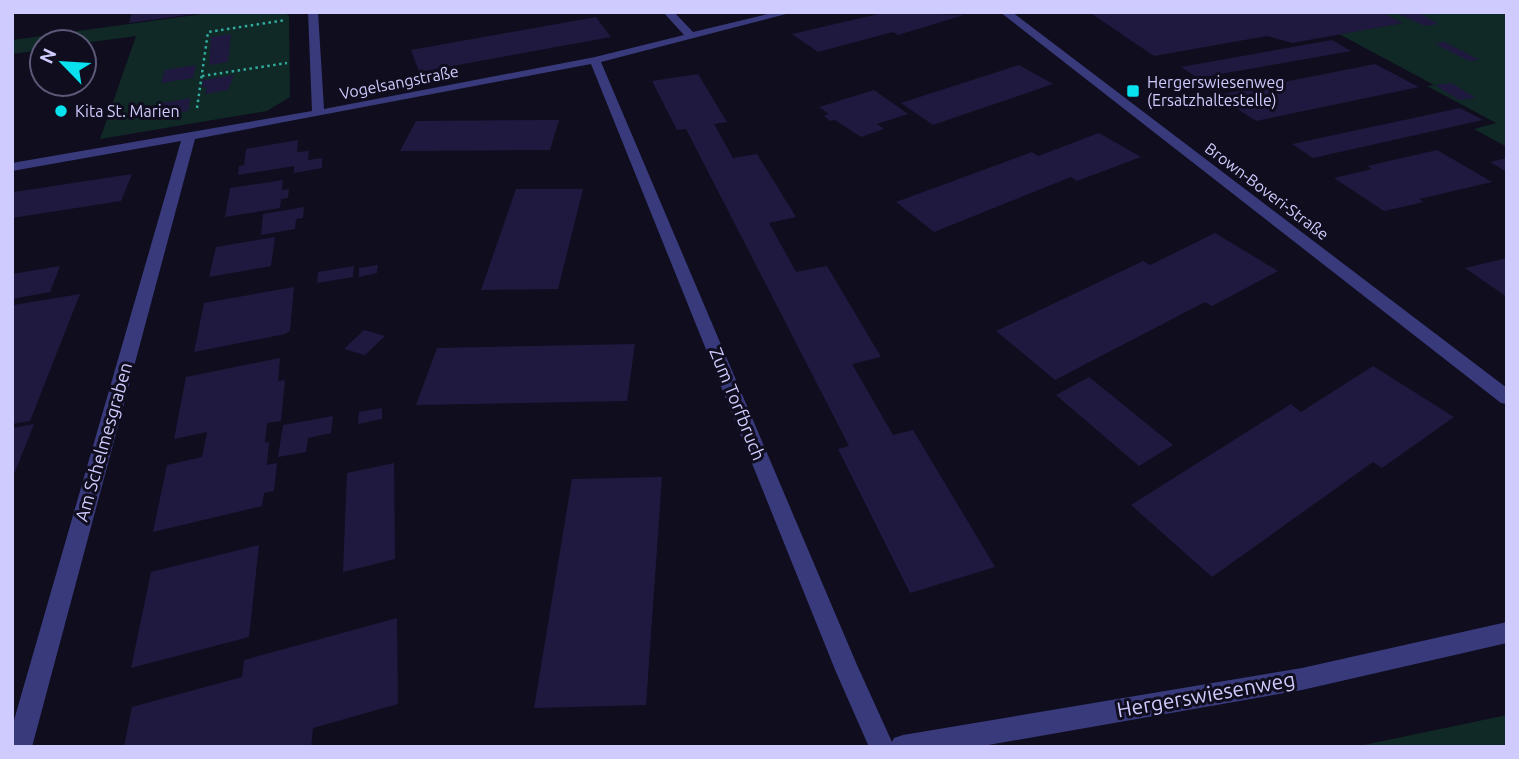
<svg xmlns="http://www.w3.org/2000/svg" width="1519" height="759" font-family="Ubuntu,sans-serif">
  <rect width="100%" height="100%" fill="#0f0d1e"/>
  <!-- green -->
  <g fill="#102826">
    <path d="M 217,12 L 284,12 L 289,16 L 290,97 L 267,111 L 100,139 L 136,36 L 84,43 L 42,42 L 42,50 L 12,54 L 12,40 Z"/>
    <path d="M 1381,12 L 1507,12 L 1507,147 L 1474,129 L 1496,123 L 1427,86 L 1434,85 L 1339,34 L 1402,23 Z"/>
    <path d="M 1507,715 L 1507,747 L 1354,747 Z"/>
  </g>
  <!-- building -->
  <g fill="#1f193f">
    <path d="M 132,12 L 195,12 L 195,14 L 129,23 Z"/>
    <path d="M 887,12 L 964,15 L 898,35 L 893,32 L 818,52 L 792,34 Z"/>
    <path d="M 1089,12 L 1381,12 L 1403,23 L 1292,43 L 1267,36 L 1154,56 Z"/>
    <path d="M 1394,12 L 1418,12 L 1438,24 L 1425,26 Z"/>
    <path d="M 596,17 L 611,37 L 419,72 L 411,50 Z"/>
    <path d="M 231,34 L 228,62 L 209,65 L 211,37 Z"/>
    <path d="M 1332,40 L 1351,51 L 1198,78 L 1181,67 Z"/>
    <path d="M 1445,42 L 1479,60 L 1469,61 L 1435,44 Z"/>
    <path d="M 1375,64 L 1419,87 L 1256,121 L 1236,108 L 1243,107 L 1223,94 Z"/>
    <path d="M 196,65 L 193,78 L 161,83 L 165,70 Z"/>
    <path d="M 1019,65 L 1053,84 L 933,125 L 901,103 Z"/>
    <path d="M 698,74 L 727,122 L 714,124 L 733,158 L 757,154 L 796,217 L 769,223 L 796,272 L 827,266 L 881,357 L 852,364 L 893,435 L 913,430 L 995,567 L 910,593 L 838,449 L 849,446 L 686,129 L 677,130 L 652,81 Z"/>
    <path d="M 234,75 L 228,90 L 205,94 L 207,87 L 202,88 L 203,80 Z"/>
    <path d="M 1451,83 L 1476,98 L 1459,100 L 1435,85 Z"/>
    <path d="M 874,90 L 908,114 L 877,124 L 884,129 L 861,137 L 835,120 L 830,121 L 824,116 L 829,114 L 819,107 Z"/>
    <path d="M 190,98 L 188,111 L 158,116 L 161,103 Z"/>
    <path d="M 1460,108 L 1483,120 L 1313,158 L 1292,144 Z"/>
    <path d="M 559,120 L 550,150 L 400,151 L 416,121 Z"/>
    <path d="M 1099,133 L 1141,157 L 1077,181 L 1071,177 L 934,232 L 896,202 L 1032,152 L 1038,156 Z"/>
    <path d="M 298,140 L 297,152 L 309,151 L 308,160 L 322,158 L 322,168 L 294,173 L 294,166 L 238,175 L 239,166 L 244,165 L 246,149 Z"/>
    <path d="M 1437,150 L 1492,182 L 1419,199 L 1424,202 L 1384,211 L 1334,178 L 1372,169 L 1367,166 Z"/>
    <path d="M 1507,158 L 1507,172 L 1490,162 Z"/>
    <path d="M 132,174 L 121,201 L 12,218 L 14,192 Z"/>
    <path d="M 283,180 L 282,190 L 289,189 L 288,198 L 281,199 L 280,208 L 225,217 L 230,188 Z"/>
    <path d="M 516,189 L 583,189 L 558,289 L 481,290 Z"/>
    <path d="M 304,207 L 303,218 L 296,219 L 295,229 L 261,235 L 263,214 Z"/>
    <path d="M 1215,233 L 1278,271 L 1212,306 L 1205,302 L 1055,380 L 996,331 L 1143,261 L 1150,265 Z"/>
    <path d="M 275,237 L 271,266 L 209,277 L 216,247 Z"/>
    <path d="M 1507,258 L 1507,297 L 1465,268 Z"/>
    <path d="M 378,265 L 377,273 L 359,277 L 359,268 Z"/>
    <path d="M 60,266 L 50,292 L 12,299 L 12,274 Z"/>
    <path d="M 354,266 L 353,277 L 317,283 L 318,272 Z"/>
    <path d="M 294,287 L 290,331 L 285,334 L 194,352 L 204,303 Z"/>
    <path d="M 80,294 L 30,421 L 12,424 L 14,305 Z"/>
    <path d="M 364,330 L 385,336 L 365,355 L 344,349 Z"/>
    <path d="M 635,344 L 627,401 L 416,405 L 437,348 Z"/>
    <path d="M 280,358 L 278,381 L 285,380 L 281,421 L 267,423 L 265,443 L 269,442 L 267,465 L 277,463 L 274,491 L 264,493 L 262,506 L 153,532 L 167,465 L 202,457 L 207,432 L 174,439 L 186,377 Z"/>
    <path d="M 1373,366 L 1454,417 L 1382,468 L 1373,462 L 1212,577 L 1131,505 L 1291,404 L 1301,412 Z"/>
    <path d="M 1089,377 L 1173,445 L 1139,466 L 1056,395 Z"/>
    <path d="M 382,408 L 382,419 L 358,424 L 359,412 Z"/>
    <path d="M 333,416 L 331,433 L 308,438 L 306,452 L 278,457 L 283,425 Z"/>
    <path d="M 34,424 L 12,479 L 12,428 Z"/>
    <path d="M 394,463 L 395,559 L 343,572 L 347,473 Z"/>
    <path d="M 662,477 L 646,705 L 534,708 L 572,479 Z"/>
    <path d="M 259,545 L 249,637 L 131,668 L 151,572 Z"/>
    <path d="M 397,618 L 398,704 L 313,728 L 311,747 L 124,747 L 132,707 L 242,677 L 244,660 Z"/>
  </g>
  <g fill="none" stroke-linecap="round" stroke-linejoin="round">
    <!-- path -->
    <g stroke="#31ac9f" stroke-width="2.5" stroke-dasharray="2.5 3.5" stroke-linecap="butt">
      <path d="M 202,76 L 287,63"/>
      <path d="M 197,108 L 208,32 L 286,20"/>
    </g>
    <!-- street -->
    <g fill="#393a7c" fill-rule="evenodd">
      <path d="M 308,12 L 318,12 L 324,109 L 595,57 L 684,35 L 663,12 L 674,12 L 693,32 L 776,12 L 794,12 L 601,62 L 857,665 L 892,742 L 894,738 L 903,735 L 1302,668 L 1507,622 L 1507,643 L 1302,690 L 977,747 L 869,747 L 836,672 L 591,64 L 195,139 L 32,747 L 12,747 L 12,727 L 181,141 L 12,171 L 12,163 L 312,111 Z"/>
      <path d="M 1000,12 L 1012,12 L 1507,388 L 1507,404 L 1501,403 Z"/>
    </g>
  </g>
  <!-- markers -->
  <g fill="#07e2ee" stroke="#0f0d1e" stroke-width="2.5">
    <rect x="1126" y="84" width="14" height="14" rx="3.5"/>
    <circle cx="61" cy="111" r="7"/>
  </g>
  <g text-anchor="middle" stroke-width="6" stroke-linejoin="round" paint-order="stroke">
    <!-- far-street labels -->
    <g font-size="16" fill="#cfcbfe" stroke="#0f0d1e">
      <text transform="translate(399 82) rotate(-11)" y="6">Vogelsangstraße</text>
      <text transform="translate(1267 191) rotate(37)" y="6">Brown-Boveri-Straße</text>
    </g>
    <!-- far-poi labels -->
    <g font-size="16" fill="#cfcbfe" stroke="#0f0d1e" text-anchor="start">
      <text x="1147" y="88">Hergerswiesenweg<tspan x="1147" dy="18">(Ersatzhaltestelle)</tspan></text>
      <text x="75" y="117">Kita St. Marien</text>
    </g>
    <!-- street labels -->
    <g font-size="18" fill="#cfcbfe" stroke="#0f0d1e">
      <text transform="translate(737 404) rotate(68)" y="6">Zum Torfbruch</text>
      <text transform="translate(104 442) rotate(-74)" y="6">Am Schelmesgraben</text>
    </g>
    <!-- near-street labels -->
    <g font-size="21" fill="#cfcbfe" stroke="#0f0d1e">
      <text transform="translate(1206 695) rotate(-10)" y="7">Hergerswiesenweg</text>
    </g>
  </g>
  <!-- border -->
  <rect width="1519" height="759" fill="none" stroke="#cfcbfe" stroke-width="28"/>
  <!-- north arrow -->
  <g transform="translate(63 63) rotate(295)"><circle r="33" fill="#0f0d1e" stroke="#5c5978" stroke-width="2"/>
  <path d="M0-5L12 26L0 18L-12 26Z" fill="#07e2ee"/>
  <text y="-10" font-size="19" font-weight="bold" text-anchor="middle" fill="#cfcbfe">N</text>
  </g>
</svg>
